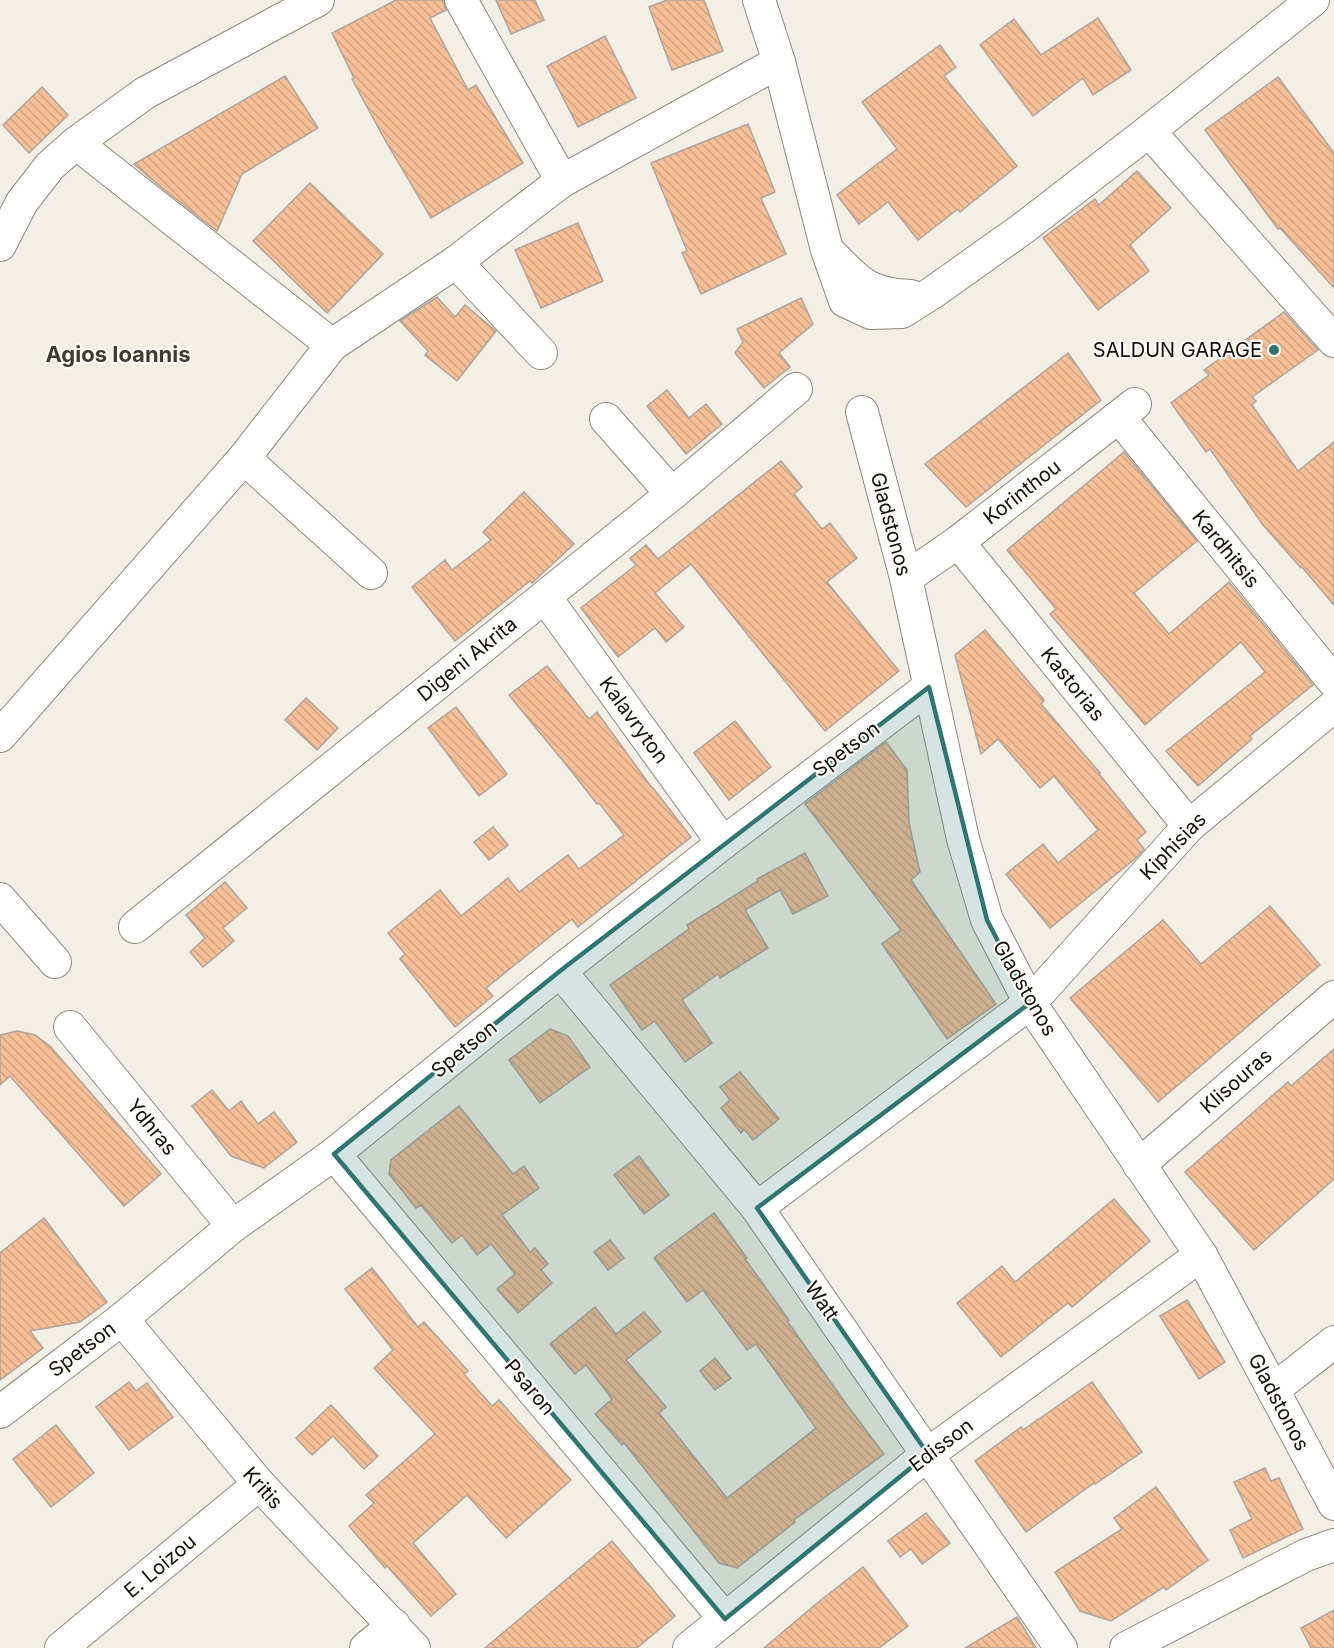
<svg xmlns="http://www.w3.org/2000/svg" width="1334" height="1648" font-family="Inter,sans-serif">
  <defs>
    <pattern id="building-back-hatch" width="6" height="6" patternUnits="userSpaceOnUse" patternTransform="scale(1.5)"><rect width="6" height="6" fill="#f7bf96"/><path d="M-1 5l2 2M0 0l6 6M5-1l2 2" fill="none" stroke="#d3a380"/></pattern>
  </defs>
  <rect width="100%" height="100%" fill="#f4efe5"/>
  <!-- building -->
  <g fill="url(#building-back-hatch)" stroke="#ada49d" stroke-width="1.5">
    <path d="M 396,0 L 443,0 L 446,10 L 430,18 L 468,90 L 476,85 L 523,163 L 431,218 L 385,140 L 352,79 L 354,78 L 332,33 Z"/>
    <path d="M 496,0 L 535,0 L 544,20 L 511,34 Z"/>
    <path d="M 667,0 L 704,0 L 723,51 L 672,70 L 649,7 Z"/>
    <path d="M 1098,18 L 1131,70 L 1093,95 L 1083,78 L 1033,116 L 980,45 L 1014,19 L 1041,55 Z"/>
    <path d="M 605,36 L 636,98 L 578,127 L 547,66 Z"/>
    <path d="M 940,45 L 956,67 L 944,76 L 1017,166 L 960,212 L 958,209 L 918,240 L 888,202 L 859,224 L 837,195 L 897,149 L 862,102 Z"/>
    <path d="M 285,76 L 318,128 L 242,174 L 217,231 L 162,188 L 134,164 Z"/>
    <path d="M 1278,77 L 1334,153 L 1334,288 L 1280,228 L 1278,229 L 1205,130 Z"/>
    <path d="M 42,87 L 68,115 L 29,153 L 3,125 Z"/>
    <path d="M 748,124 L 775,192 L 761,198 L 786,254 L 701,294 L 682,253 L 687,251 L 651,163 Z"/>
    <path d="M 1137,171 L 1171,208 L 1130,245 L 1149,271 L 1098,310 L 1043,238 L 1095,199 L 1099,205 Z"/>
    <path d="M 310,183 L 383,254 L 327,313 L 253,241 Z"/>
    <path d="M 578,223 L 603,281 L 541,308 L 515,250 Z"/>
    <path d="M 437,297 L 455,317 L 465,305 L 496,331 L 457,381 L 425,355 L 428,351 L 400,321 Z"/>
    <path d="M 801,298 L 813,324 L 779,353 L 790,367 L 764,388 L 735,353 L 743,342 L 737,329 Z"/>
    <path d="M 1284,312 L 1318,350 L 1252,397 L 1256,401 L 1252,405 L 1298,471 L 1334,442 L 1334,605 L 1302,567 L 1301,568 L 1263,525 L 1210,449 L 1206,452 L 1171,403 L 1209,375 L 1204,370 Z"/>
    <path d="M 1068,353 L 1101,400 L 966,507 L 925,464 Z"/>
    <path d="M 667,390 L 689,418 L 706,404 L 722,424 L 686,454 L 647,406 Z"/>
    <path d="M 1124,452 L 1197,541 L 1134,593 L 1169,634 L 1229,582 L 1313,685 L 1250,736 L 1252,739 L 1198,786 L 1166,751 L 1265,672 L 1241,642 L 1145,725 L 1050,614 L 1056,609 L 1007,550 Z"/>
    <path d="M 781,461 L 802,487 L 794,494 L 822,529 L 830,523 L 857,558 L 827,582 L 899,671 L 825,731 L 691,564 L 655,593 L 684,627 L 666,642 L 655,628 L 618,657 L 581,608 L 636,565 L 630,558 L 646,545 L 658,559 Z"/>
    <path d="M 524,492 L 574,544 L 532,583 L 530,581 L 455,641 L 412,587 L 445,560 L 452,570 L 491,540 L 483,532 Z"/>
    <path d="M 985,630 L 1044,700 L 1041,704 L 1100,773 L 1099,774 L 1146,832 L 1137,840 L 1144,849 L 1136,858 L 1050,928 L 1006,874 L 1043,844 L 1058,863 L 1098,830 L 1054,776 L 1040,788 L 998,739 L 981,754 L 955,655 Z"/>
    <path d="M 547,666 L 589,719 L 597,712 L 652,788 L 653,788 L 691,837 L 578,927 L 572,919 L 486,988 L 493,996 L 455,1027 L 400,959 L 405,954 L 388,933 L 440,890 L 461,916 L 508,878 L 519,892 L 568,855 L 579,869 L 624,835 L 599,803 L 597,804 L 572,772 L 509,695 Z"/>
    <path d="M 306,698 L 338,728 L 317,750 L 285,720 Z"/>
    <path d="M 456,707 L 507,774 L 479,796 L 428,728 Z"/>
    <path d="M 735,721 L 771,767 L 729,800 L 694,753 Z"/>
    <path d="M 886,742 L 907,770 L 909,823 L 920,872 L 911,880 L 996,1004 L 947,1039 L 882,944 L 901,930 L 805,804 Z"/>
    <path d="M 493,827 L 508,845 L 489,860 L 474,842 Z"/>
    <path d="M 805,853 L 828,896 L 793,914 L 780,890 L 745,910 L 768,948 L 720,978 L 718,974 L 682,1000 L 712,1043 L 685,1062 L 655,1021 L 642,1030 L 610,985 L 689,929 L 687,925 L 758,881 L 757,879 Z"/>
    <path d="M 225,882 L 247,908 L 223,928 L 234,941 L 203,967 L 190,952 L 205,938 L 186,915 Z"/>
    <path d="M 1270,906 L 1320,965 L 1158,1102 L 1070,998 L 1163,920 L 1201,964 Z"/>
    <path d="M 550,1029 L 568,1036 L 590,1067 L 540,1103 L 509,1060 Z"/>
    <path d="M 17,1031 L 35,1035 L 50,1046 L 161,1174 L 124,1206 L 10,1076 L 0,1085 L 0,1035 Z"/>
    <path d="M 1334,1049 L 1334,1179 L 1254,1250 L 1185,1172 L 1288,1082 L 1291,1086 Z"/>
    <path d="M 740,1072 L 779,1119 L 753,1140 L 744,1129 L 741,1133 L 721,1108 L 730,1100 L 720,1087 Z"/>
    <path d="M 212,1090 L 229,1111 L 241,1101 L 258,1124 L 274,1112 L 297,1142 L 264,1168 L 231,1156 L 192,1106 Z"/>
    <path d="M 459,1106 L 513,1174 L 524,1166 L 539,1188 L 502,1215 L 530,1252 L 535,1248 L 548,1264 L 541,1270 L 552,1283 L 518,1313 L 497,1289 L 515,1274 L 491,1244 L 477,1255 L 462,1235 L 452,1243 L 421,1205 L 416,1208 L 389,1174 L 391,1160 Z"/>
    <path d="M 639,1156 L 669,1195 L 644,1214 L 614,1175 Z"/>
    <path d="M 1114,1199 L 1150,1241 L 1072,1307 L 1068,1303 L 1001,1357 L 957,1303 L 1002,1266 L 1015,1282 Z"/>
    <path d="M 714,1213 L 747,1258 L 745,1259 L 789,1320 L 787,1321 L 847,1405 L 884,1454 L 794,1520 L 795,1522 L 737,1568 L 719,1563 L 624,1443 L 622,1445 L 595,1414 L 612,1399 L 586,1365 L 575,1374 L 550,1344 L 595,1307 L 616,1334 L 644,1312 L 661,1332 L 626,1360 L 666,1407 L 659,1413 L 727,1498 L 816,1428 L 756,1344 L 747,1350 L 703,1290 L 687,1302 L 654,1258 Z"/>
    <path d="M 44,1218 L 107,1302 L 80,1322 L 30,1331 L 43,1348 L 0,1380 L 0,1253 Z"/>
    <path d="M 610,1240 L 624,1258 L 608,1270 L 594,1252 Z"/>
    <path d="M 372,1268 L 418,1327 L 424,1322 L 468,1371 L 464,1374 L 492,1406 L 499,1400 L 571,1480 L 506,1538 L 467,1495 L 413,1543 L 456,1594 L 431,1616 L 387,1566 L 385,1568 L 349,1526 L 374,1503 L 366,1495 L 435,1434 L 374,1368 L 393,1350 L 345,1289 Z"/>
    <path d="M 1187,1300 L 1225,1362 L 1199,1379 L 1160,1316 Z"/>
    <path d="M 715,1358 L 731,1378 L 715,1390 L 700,1371 Z"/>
    <path d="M 129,1382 L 136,1391 L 147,1383 L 173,1417 L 129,1450 L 96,1407 Z"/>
    <path d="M 1092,1382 L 1142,1452 L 1095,1484 L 1094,1483 L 1026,1532 L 975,1461 L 1021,1427 L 1023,1430 Z"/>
    <path d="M 331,1405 L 378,1456 L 364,1469 L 333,1436 L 312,1455 L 296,1438 Z"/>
    <path d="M 56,1425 L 94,1473 L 51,1507 L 13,1459 Z"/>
    <path d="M 1265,1468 L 1271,1481 L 1279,1478 L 1303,1529 L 1243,1558 L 1230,1530 L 1252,1519 L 1234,1482 Z"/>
    <path d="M 1156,1487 L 1208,1560 L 1166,1590 L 1164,1587 L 1111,1621 L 1080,1611 L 1055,1572 L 1122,1529 L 1114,1518 Z"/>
    <path d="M 926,1513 L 950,1543 L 922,1564 L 911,1549 L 900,1557 L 888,1541 Z"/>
    <path d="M 612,1541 L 675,1616 L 637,1648 L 485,1648 Z"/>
    <path d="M 863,1567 L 908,1626 L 879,1648 L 764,1648 L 816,1604 Z"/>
    <path d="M 1334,1610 L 1334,1648 L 1311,1648 L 1301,1628 Z"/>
    <path d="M 1017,1617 L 1036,1648 L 965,1648 Z"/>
  </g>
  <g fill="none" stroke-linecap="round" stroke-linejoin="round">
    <defs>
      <g id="minor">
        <path d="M 461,0 L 562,181"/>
        <path d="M 759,0 L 779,62 L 827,250 L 845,301 L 871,313 L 902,312 L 932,293 L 1022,229 L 1149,131 L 1313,0"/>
        <path d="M 1149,131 L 1334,341"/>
        <path d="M 76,143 L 332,345 L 456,262 L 562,181 L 779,62"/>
        <path d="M 0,245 L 22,202 L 50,166 L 76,143 L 145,93 L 318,0"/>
        <path d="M 831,254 C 860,283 868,294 911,296"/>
        <path d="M 456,262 L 541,353"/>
        <path d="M 862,412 L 906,578 L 963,839 L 987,920 L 1030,1003 L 1201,1255 L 1334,1504"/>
        <path d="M 1119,417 L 1334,682"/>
        <path d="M 606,419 L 672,494"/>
        <path d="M 244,458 L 371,573"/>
        <path d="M 958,542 L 1189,826"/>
        <path d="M 906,578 L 958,542 L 1135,404"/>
        <path d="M 545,597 L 723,843"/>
        <path d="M 0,736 L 244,458 L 332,345"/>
        <path d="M 0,899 L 55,962"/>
        <path d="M 135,927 L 672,494 L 796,389"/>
        <path d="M 560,971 L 757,1208 L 1061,1648"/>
        <path d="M 70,1027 L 233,1226"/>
        <path d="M 334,1154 L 725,1619"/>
        <path d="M 1139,1165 L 1334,997"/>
        <path d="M 757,1208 L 1030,1003 L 1189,826 L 1334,706"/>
        <path d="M 122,1319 L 259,1484 L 414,1648"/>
        <path d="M 1273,1390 L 1334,1342"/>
        <path d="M 0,1412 L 122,1319 L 233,1226 L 334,1154 L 560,971 L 723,843 L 929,687"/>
        <path d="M 61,1648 L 259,1484"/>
        <path d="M 366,1648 L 394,1625"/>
        <path d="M 689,1648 L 928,1454 L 1201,1255"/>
        <path d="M 1126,1648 L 1306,1555 L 1334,1545"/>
      </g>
    </defs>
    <!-- minor casing -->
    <use href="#minor" stroke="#8e8980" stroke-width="34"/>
    <!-- minor -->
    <use href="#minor" stroke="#fff" stroke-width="32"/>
  </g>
  <!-- marked area -->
  <path fill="#2d7672" fill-opacity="0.2" stroke="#2d7672" stroke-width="4.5" stroke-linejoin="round" d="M 929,687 L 987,920 L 1030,1003 L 757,1208 L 928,1454 L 725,1619 L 334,1154 L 560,971 Z"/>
  <!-- markers -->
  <circle fill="#2d7672" stroke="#fffdf9" stroke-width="2" cx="1274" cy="350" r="6"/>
  <g text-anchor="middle" stroke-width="4.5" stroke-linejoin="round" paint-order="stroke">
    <!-- poi labels -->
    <g font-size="20" fill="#11100c" stroke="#fffdf9" text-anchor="end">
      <text x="1262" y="357">SALDUN GARAGE</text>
    </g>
    <!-- street labels -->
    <g font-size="20" fill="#11100c" stroke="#fffdf9">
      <text transform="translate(1022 492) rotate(-38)" y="7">Korinthou</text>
      <text transform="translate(891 524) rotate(75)" y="7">Gladstonos</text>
      <text transform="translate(1226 549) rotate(51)" y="7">Kardhitsis</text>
      <text transform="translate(467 659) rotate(-39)" y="7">Digeni Akrita</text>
      <text transform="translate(1073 684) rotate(51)" y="7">Kastorias</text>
      <text transform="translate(634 720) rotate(54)" y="7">Kalavryton</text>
      <text transform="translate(846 749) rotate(-37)" y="7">Spetson</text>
      <text transform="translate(1173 846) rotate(-46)" y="7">Kiphisias</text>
      <text transform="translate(1025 988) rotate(60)" y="7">Gladstonos</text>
      <text transform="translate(464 1049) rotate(-39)" y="7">Spetson</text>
      <text transform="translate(1236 1081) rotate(-41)" y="7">Klisouras</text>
      <text transform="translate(152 1127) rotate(51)" y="7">Ydhras</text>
      <text transform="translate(822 1301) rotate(55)" y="7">Watt</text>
      <text transform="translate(82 1349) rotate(-37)" y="7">Spetson</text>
      <text transform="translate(530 1387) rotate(50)" y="7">Psaron</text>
      <text transform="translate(1279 1402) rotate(62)" y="7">Gladstonos</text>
      <text transform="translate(941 1445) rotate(-37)" y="7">Edisson</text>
      <text transform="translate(263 1488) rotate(48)" y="7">Kritis</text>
      <text transform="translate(160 1566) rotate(-40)" y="7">E. Loizou</text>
    </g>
    <!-- quarter labels -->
    <g font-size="22" font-weight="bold" fill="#3f3b33" stroke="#fffdf9">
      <text x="118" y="362">Agios Ioannis</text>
    </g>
  </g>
</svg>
